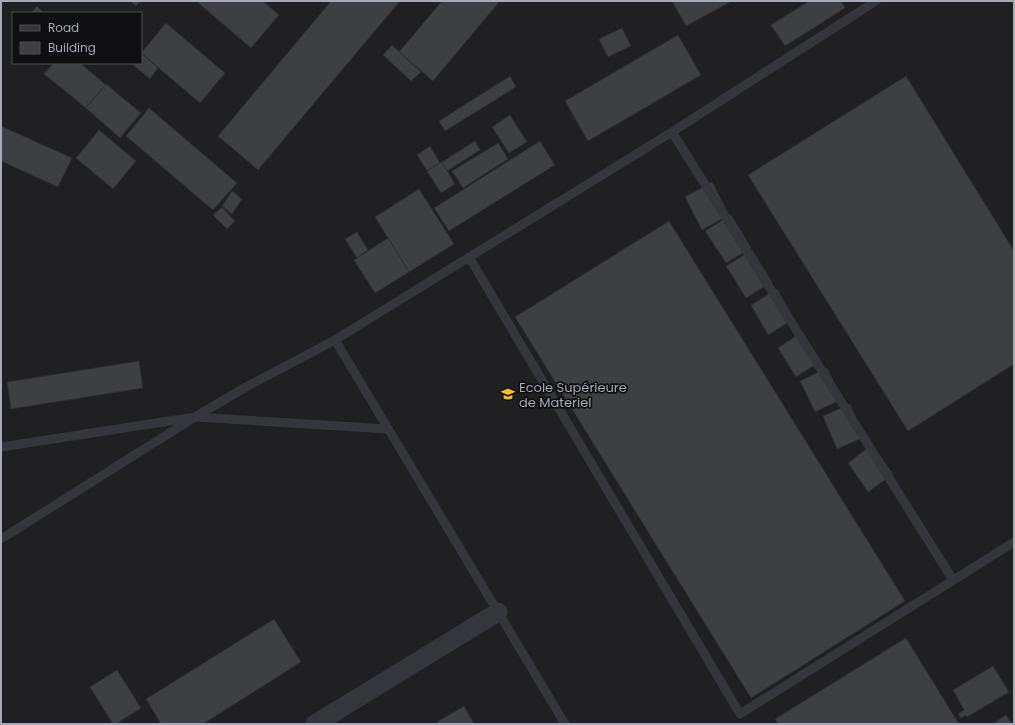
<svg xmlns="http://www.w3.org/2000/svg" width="1015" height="725" font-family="Poppins,sans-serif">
  <rect width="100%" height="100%" fill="#141416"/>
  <!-- built -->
  <path fill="#202023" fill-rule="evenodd" d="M 1,1 L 1014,1 L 1014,724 L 1,724 ZM 13,13 L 141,13 L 141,63 L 13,63 Z"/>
  <!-- building -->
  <g fill="#3e3f43" stroke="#2e2e32">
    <path d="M 130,1 L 141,1 L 136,6 Z"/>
    <path d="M 196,1 L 263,1 L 279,15 L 251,48 Z"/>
    <path d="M 331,1 L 400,1 L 258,170 L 218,136 Z"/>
    <path d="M 442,1 L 500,1 L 433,81 L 399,52 Z"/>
    <path d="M 672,1 L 732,1 L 686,26 Z"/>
    <path d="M 809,1 L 841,1 L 845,8 L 785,46 L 771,25 Z"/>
    <path d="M 37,6 L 44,13 L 31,13 Z"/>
    <path d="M 166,23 L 225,73 L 200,103 L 141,53 Z"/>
    <path d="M 622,28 L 631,46 L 608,57 L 599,39 Z"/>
    <path d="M 678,35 L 701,75 L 588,141 L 565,101 Z"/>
    <path d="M 392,45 L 421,72 L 411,81 L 383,55 Z"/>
    <path d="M 141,53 L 158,68 L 150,79 L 132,64 L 141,63 Z"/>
    <path d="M 54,63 L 80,63 L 106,85 L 86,108 L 44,74 Z"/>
    <path d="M 510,76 L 516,87 L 445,131 L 439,121 Z"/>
    <path d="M 906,76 L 1014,251 L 1014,364 L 908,431 L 748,175 Z"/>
    <path d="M 106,84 L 141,113 L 120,138 L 86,108 Z"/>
    <path d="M 149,108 L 237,183 L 213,210 L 126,136 Z"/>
    <path d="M 510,115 L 527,142 L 509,153 L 492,127 Z"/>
    <path d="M 1,126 L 72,158 L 58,187 L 1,161 Z"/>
    <path d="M 99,130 L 136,161 L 113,189 L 76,158 Z"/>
    <path d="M 475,141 L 480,150 L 447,171 L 442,162 Z"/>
    <path d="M 540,141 L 555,165 L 449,231 L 434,208 Z"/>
    <path d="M 498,143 L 508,159 L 463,188 L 452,171 Z"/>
    <path d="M 430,146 L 440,163 L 427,171 L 417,155 Z"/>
    <path d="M 442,162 L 455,184 L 441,193 L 427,171 Z"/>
    <path d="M 712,182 L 729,215 L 702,230 L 685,197 Z"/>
    <path d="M 419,189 L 454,244 L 409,272 L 375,217 Z"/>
    <path d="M 232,191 L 242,199 L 232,214 L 222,206 Z"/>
    <path d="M 222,207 L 235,221 L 227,229 L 213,215 Z"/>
    <path d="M 731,215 L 751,248 L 726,263 L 705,231 Z"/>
    <path d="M 669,221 L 905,601 L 751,698 L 515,317 Z"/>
    <path d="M 357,232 L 368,250 L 357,258 L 345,239 Z"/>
    <path d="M 388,238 L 409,272 L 375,293 L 354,260 Z"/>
    <path d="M 752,250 L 772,282 L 746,298 L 726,266 Z"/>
    <path d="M 777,289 L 794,319 L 768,335 L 751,305 Z"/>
    <path d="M 802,332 L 821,361 L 796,377 L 778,348 Z"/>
    <path d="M 139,361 L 143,388 L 11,409 L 7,382 Z"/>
    <path d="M 827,368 L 842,399 L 815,412 L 800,381 Z"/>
    <path d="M 850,404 L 864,437 L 837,449 L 823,416 Z"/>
    <path d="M 872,445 L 893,474 L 868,492 L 848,463 Z"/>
    <path d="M 274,619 L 301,662 L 203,724 L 161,724 L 146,699 Z"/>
    <path d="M 906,638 L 959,724 L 778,724 L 775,719 Z"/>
    <path d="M 993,666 L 1009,692 L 967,717 L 966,715 L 961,718 L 958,714 L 964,710 L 953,690 Z"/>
    <path d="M 117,670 L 141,708 L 116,724 L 113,724 L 90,687 Z"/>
    <path d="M 464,706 L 474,724 L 438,724 L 437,722 Z"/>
    <path d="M 1006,715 L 1012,724 L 994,724 L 994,723 Z"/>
  </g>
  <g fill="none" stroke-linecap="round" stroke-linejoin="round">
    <!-- lane -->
    <g stroke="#35363b" stroke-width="9">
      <path d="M 672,132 L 953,580"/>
      <path d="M 469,257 L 740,714 L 1014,542"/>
      <path d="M 335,340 L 565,724"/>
      <path d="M 1,447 L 195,417 L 388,429"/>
      <path d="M 1,539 L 195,417 L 246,387 L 335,340 L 672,132 L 876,1"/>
    </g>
    <!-- street -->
    <path stroke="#35363b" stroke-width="19" d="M 315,724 L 498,612"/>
  </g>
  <!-- icons -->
  <defs>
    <symbol id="university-bare" viewBox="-9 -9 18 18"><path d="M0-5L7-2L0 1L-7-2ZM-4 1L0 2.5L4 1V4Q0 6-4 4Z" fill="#f9ba2a" stroke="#0f0f11" stroke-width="2.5" paint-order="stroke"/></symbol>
  </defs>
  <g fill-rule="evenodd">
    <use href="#university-bare" x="498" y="384" width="20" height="20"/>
  </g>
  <g text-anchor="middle" stroke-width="3.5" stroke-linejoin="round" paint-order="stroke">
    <!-- poi labels -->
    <g font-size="13" fill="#a6aab7" stroke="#0f0f11" text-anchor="start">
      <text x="519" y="392">Ecole Supérieure<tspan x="519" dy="15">de Materiel</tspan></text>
    </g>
  </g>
  <!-- border -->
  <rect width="1015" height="725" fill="none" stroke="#a6aab7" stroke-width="4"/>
  <!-- legend -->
  <rect x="12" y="12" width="130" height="52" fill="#0f0f11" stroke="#4b4d53"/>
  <rect x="20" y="25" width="20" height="6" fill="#35363b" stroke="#4b4d53"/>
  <text x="48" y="32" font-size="12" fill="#a6aab7">Road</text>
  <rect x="20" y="42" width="20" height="12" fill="#3e3f43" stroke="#4b4d53"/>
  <text x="48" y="52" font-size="12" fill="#a6aab7">Building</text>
</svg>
